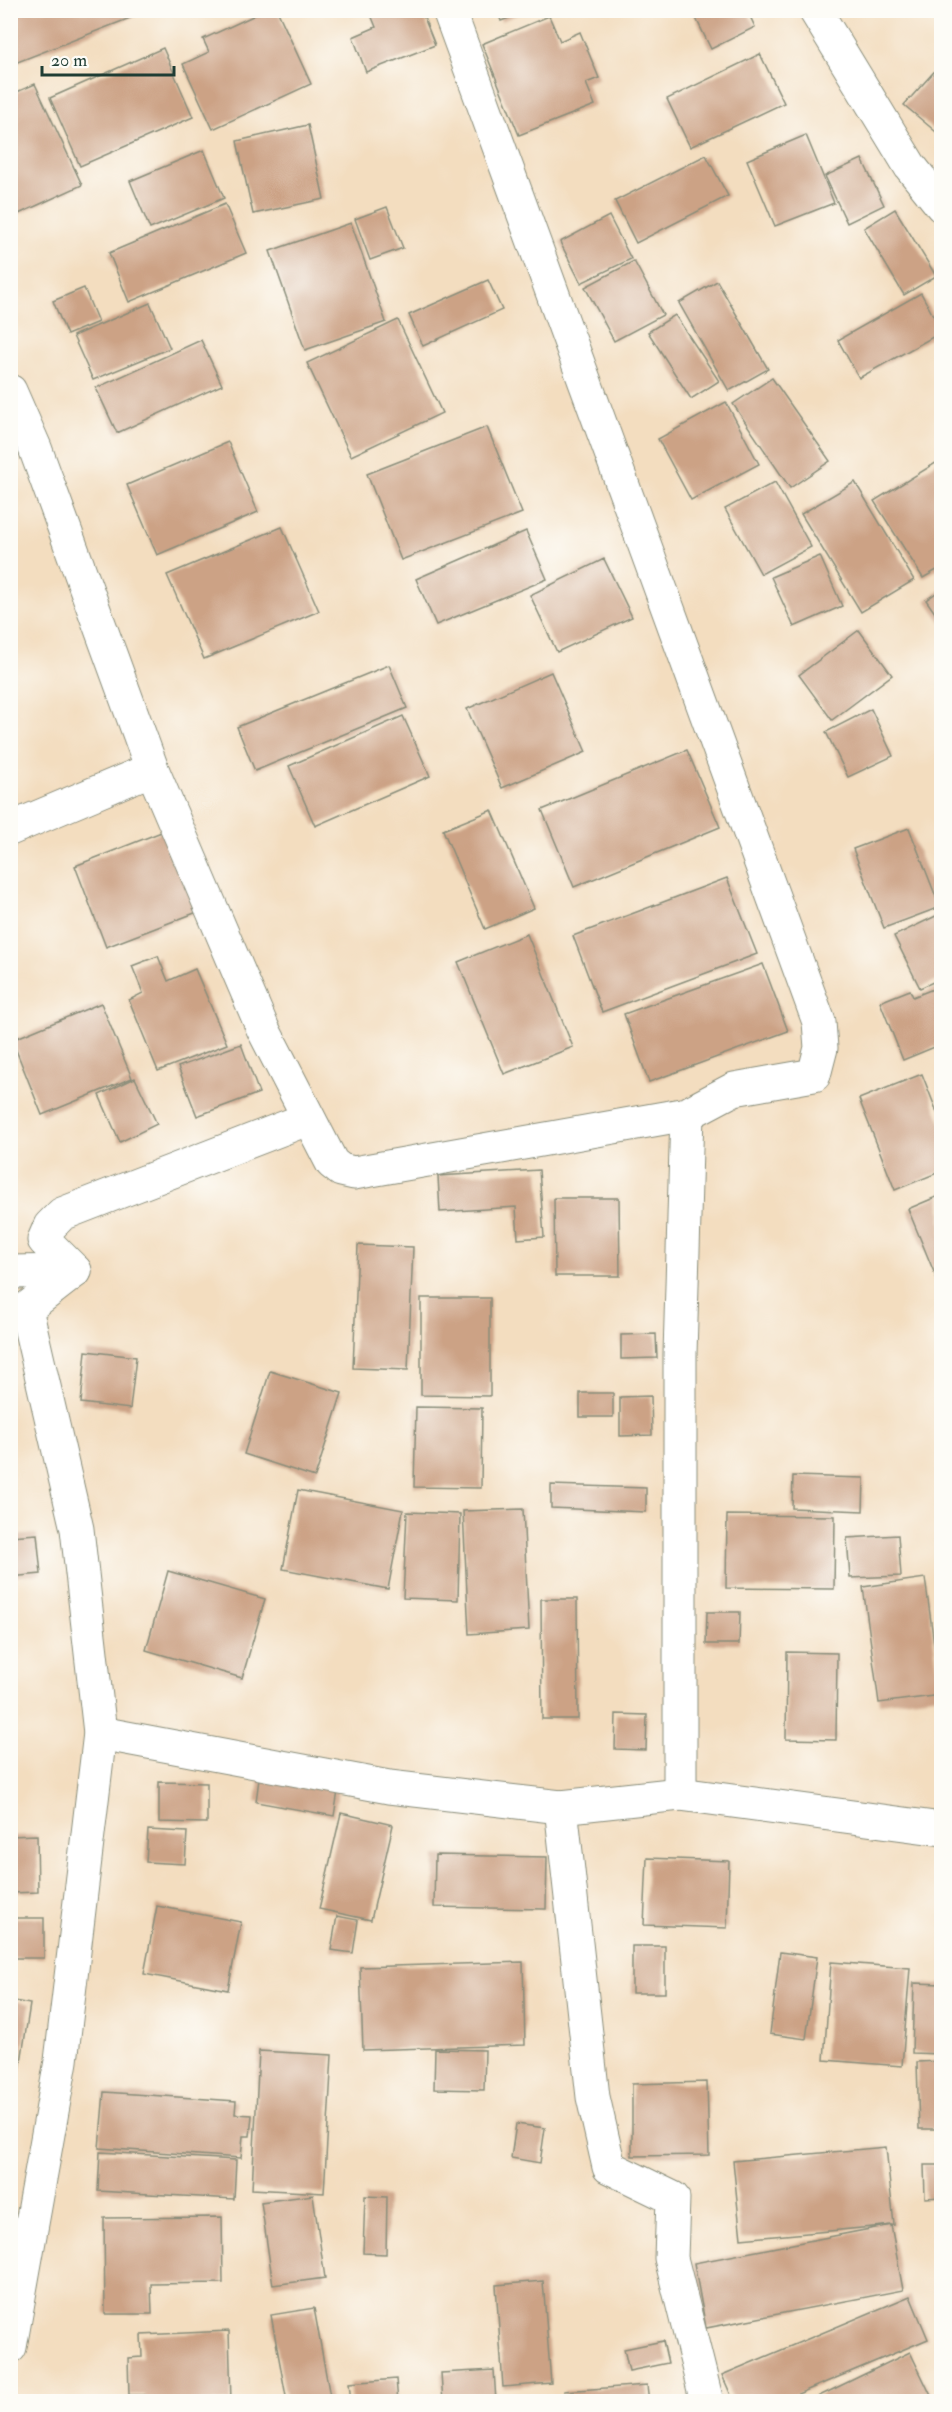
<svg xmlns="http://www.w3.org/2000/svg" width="952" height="2412" font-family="'IM FELL Double Pica',serif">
  <rect width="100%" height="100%" fill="#fdfcf7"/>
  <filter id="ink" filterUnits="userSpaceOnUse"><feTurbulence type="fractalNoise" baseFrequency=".0167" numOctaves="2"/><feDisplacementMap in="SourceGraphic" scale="12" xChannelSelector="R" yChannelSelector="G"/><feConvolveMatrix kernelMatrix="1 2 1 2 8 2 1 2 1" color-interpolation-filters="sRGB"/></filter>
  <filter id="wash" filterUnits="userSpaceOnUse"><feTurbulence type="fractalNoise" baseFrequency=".008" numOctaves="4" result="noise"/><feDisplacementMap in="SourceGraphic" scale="24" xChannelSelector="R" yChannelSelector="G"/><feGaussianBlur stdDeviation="1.35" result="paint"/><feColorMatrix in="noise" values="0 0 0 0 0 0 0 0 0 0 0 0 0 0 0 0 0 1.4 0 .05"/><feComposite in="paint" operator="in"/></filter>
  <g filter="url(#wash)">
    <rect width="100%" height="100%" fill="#f3ddbf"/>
    <g id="blocks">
      <!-- building -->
      <g fill="#cca285">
        <path d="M 10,10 L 148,10 L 148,11 L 10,65 Z"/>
        <path d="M 266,10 L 277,10 L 311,84 L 213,129 L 183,64 L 209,52 L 203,39 Z"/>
        <path d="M 369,10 L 421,10 L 435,45 L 366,72 L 353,37 L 376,27 Z"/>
        <path d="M 497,10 L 527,10 L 527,11 L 501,21 Z"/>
        <path d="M 692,10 L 747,10 L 755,27 L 711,49 Z"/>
        <path d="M 549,16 L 560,41 L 580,32 L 599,78 L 586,83 L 595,105 L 519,135 L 482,44 Z"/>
        <path d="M 163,48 L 193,117 L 80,166 L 50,98 Z"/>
        <path d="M 760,54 L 784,103 L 690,147 L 667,99 Z"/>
        <path d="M 942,63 L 942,137 L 904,105 Z"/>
        <path d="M 35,84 L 82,185 L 12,217 L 10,95 Z"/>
        <path d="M 308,125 L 324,199 L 253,214 L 237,141 Z"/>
        <path d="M 806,135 L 834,203 L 775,226 L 747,160 Z"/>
        <path d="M 204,150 L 224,198 L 150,229 L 130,181 Z"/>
        <path d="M 706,155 L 728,196 L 636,243 L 615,201 Z"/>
        <path d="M 862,159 L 884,205 L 847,223 L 825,176 Z"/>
        <path d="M 225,204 L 246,253 L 129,302 L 109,253 Z"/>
        <path d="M 387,207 L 403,248 L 370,260 L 355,219 Z"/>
        <path d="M 895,209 L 936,276 L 904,295 L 864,228 Z"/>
        <path d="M 609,216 L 631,259 L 581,283 L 560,242 Z"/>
        <path d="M 351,223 L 386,322 L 305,350 L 270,251 Z"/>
        <path d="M 634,261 L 663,315 L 614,341 L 585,287 Z"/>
        <path d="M 488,280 L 502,310 L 423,346 L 409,315 Z"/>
        <path d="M 717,281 L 768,369 L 729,391 L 679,303 Z"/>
        <path d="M 84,288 L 98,322 L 67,335 L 53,301 Z"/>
        <path d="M 921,293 L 942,332 L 859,378 L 838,340 Z"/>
        <path d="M 150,303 L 170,348 L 93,380 L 73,336 Z"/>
        <path d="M 675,315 L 719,381 L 691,399 L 648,332 Z"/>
        <path d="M 398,320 L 442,413 L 351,456 L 307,363 Z"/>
        <path d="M 201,340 L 222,385 L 117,433 L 96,388 Z"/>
        <path d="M 772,378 L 830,461 L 790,488 L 733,404 Z"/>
        <path d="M 726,402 L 759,464 L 691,500 L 658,439 Z"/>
        <path d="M 487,427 L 522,513 L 401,560 L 367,474 Z"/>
        <path d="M 228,442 L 258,512 L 157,555 L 127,485 Z"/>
        <path d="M 942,459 L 942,567 L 923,578 L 874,501 Z"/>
        <path d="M 775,482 L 811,547 L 761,574 L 725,509 Z"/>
        <path d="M 855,482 L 914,580 L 861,612 L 801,514 Z"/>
        <path d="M 282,527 L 319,611 L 204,659 L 167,575 Z"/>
        <path d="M 526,531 L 547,579 L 436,625 L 416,579 Z"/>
        <path d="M 820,556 L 842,606 L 794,627 L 771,577 Z"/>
        <path d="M 604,559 L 632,617 L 557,652 L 530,595 Z"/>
        <path d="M 942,589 L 942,623 L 926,600 Z"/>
        <path d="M 859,630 L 892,675 L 832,720 L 799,675 Z"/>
        <path d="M 389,665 L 407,708 L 255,771 L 237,727 Z"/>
        <path d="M 551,672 L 586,752 L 502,788 L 467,709 Z"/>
        <path d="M 871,709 L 893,756 L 848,777 L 826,732 Z"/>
        <path d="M 403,716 L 430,776 L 315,826 L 289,766 Z"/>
        <path d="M 687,750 L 720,827 L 574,887 L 542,810 Z"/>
        <path d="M 492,810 L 534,908 L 485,929 L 443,830 Z"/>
        <path d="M 909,828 L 940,907 L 884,928 L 853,849 Z"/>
        <path d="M 169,829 L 200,911 L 106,947 L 75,866 Z"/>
        <path d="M 727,878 L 757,954 L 602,1012 L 573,936 Z"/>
        <path d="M 940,914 L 942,978 L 920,988 L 894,936 Z"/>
        <path d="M 527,934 L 573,1047 L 504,1074 L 458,962 Z"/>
        <path d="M 158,956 L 168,981 L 195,969 L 227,1044 L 158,1071 L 129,1000 L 143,993 L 132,966 Z"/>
        <path d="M 763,964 L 788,1031 L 649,1082 L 624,1014 Z"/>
        <path d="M 938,987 L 942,995 L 942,1044 L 903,1060 L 880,1002 L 910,990 L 913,997 Z"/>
        <path d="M 101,1003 L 132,1078 L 42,1115 L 12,1040 Z"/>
        <path d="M 241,1044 L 259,1093 L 197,1116 L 178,1067 Z"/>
        <path d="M 922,1074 L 942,1125 L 942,1171 L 895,1190 L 859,1099 Z"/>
        <path d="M 135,1078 L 157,1124 L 120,1142 L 99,1095 Z"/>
        <path d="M 539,1170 L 544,1237 L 518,1239 L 516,1207 L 440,1212 L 438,1176 Z"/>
        <path d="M 941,1195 L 941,1289 L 908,1209 Z"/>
        <path d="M 554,1198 L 619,1198 L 620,1276 L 555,1276 Z"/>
        <path d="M 358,1245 L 413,1247 L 408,1370 L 353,1368 Z"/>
        <path d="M 421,1298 L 490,1298 L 490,1396 L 421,1395 Z"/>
        <path d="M 656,1334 L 657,1358 L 621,1359 L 621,1335 Z"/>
        <path d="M 86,1351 L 136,1357 L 130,1409 L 81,1403 Z"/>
        <path d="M 270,1371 L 342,1393 L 315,1477 L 244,1454 Z"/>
        <rect x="580" y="1393" width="33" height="24"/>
        <path d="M 651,1396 L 652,1435 L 620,1436 L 620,1397 Z"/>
        <path d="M 416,1407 L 482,1408 L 481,1488 L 414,1487 Z"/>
        <path d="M 793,1476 L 864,1478 L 863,1511 L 792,1508 Z"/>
        <path d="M 551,1485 L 646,1488 L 646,1512 L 551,1508 Z"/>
        <path d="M 298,1490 L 403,1510 L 388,1589 L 283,1569 Z"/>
        <path d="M 523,1509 L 529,1630 L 469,1634 L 463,1511 Z"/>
        <path d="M 407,1512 L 460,1514 L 458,1600 L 403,1598 Z"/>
        <path d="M 727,1515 L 835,1516 L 834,1589 L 726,1588 Z"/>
        <path d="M 37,1534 L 41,1574 L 10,1577 L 10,1536 Z"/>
        <path d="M 898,1535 L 901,1576 L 850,1578 L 847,1538 Z"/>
        <path d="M 168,1571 L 265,1599 L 242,1678 L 146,1650 Z"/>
        <path d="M 925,1578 L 941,1695 L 879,1703 L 863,1587 Z"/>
        <path d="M 541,1599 L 577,1599 L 578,1719 L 542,1719 Z"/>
        <path d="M 707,1612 L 740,1612 L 739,1644 L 706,1644 Z"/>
        <path d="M 787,1652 L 837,1653 L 836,1740 L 786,1739 Z"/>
        <path d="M 616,1714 L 647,1715 L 646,1750 L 615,1749 Z"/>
        <path d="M 260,1771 L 339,1785 L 334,1816 L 256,1802 Z"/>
        <path d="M 159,1782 L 207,1783 L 207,1823 L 159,1822 Z"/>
        <path d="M 341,1813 L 393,1825 L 371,1920 L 319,1909 Z"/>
        <path d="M 148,1830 L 187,1832 L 185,1864 L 146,1862 Z"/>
        <path d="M 37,1835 L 38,1892 L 10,1893 L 10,1836 Z"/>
        <path d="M 435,1855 L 547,1857 L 546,1909 L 434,1907 Z"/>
        <path d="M 647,1858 L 729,1861 L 727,1928 L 644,1925 Z"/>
        <path d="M 157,1906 L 241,1922 L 228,1990 L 144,1974 Z"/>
        <path d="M 337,1916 L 358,1920 L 353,1953 L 331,1950 Z"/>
        <rect x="10" y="1918" width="34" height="40"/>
        <rect x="632" y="1946" width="33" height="47"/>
        <path d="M 780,1952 L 817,1957 L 806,2039 L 770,2034 Z"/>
        <path d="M 523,1962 L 525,2045 L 363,2050 L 360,1967 Z"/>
        <path d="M 831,1962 L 910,1968 L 902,2066 L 824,2060 Z"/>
        <path d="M 914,1983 L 942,1984 L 942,2054 L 912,2053 Z"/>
        <path d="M 10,2000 L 30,2004 L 19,2075 L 10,2074 Z"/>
        <path d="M 435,2049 L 485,2050 L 484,2090 L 434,2089 Z"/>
        <path d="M 259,2051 L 332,2055 L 324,2193 L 252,2189 Z"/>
        <path d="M 942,2061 L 942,2129 L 919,2129 L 917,2062 Z"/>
        <path d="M 707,2082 L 709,2155 L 632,2156 L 632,2084 Z"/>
        <path d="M 104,2092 L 236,2101 L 235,2114 L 252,2115 L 250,2136 L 243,2136 L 241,2158 L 99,2148 Z"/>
        <path d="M 516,2124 L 545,2128 L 540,2163 L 511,2158 Z"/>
        <path d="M 886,2147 L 894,2225 L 741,2239 L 733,2161 Z"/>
        <path d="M 100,2152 L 236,2160 L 234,2199 L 98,2191 Z"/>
        <path d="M 924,2165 L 942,2165 L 942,2197 L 925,2198 Z"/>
        <path d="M 313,2195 L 325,2278 L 273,2285 L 261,2202 Z"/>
        <path d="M 365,2196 L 387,2197 L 386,2254 L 363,2253 Z"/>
        <path d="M 222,2217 L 223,2283 L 151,2284 L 152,2314 L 105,2314 L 104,2218 Z"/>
        <path d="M 891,2225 L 903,2290 L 706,2328 L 694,2263 Z"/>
        <path d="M 543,2281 L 551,2383 L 503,2387 L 496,2285 Z"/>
        <path d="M 910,2296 L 928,2339 L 779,2402 L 734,2402 L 722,2375 Z"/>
        <path d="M 314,2308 L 331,2402 L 287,2402 L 271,2315 Z"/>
        <path d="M 229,2331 L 231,2402 L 145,2402 L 145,2395 L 129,2395 L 128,2358 L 142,2357 L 141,2335 Z"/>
        <path d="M 663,2341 L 668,2363 L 629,2371 L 624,2349 Z"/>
        <path d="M 910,2352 L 934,2402 L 807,2402 Z"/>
        <path d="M 494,2370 L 496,2402 L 443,2402 L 441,2373 Z"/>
        <path d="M 396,2379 L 398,2402 L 351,2402 L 349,2383 Z"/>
        <path d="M 647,2385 L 649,2402 L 565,2402 L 564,2391 Z"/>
      </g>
    </g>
  </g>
  <g filter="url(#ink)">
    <use href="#blocks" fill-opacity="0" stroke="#898d7a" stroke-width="1.5"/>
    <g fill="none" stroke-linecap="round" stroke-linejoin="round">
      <defs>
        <g id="street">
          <path d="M 815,10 L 910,166 L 942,206"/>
          <path d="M 10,391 L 35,448 L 152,769 L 263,1029 L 332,1163 L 341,1170 L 354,1173 L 687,1114 L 734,1089 L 814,1075 L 821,1048 L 819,1022 L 449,10"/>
          <path d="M 10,829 L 152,769"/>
          <path d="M 10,1272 L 75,1271"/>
          <path d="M 100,1733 L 389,1787 L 561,1807 L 680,1794 L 942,1829"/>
          <path d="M 680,1794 L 680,1354 L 687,1114"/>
          <path d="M 561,1807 L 593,2097 L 609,2167 L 673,2198 L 671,2258 L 707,2402"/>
          <path d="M 10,2347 L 61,2061 L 100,1733 L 77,1529 L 26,1309 L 75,1271 L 44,1240 L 50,1226 L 62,1214 L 307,1119"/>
        </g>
      </defs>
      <!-- street casing -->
      <use href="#street" stroke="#898d7a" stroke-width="35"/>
      <!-- street -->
      <use href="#street" stroke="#fff" stroke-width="33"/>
    </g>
  </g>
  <!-- margin -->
  <rect width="952" height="2412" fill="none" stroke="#fdfcf7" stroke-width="36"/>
  <!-- scale -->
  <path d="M42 66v9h132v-9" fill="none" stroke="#1f3d34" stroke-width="3"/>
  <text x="51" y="66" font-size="18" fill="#1f3d34" stroke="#fdfcf7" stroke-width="4.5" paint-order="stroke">20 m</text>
</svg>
